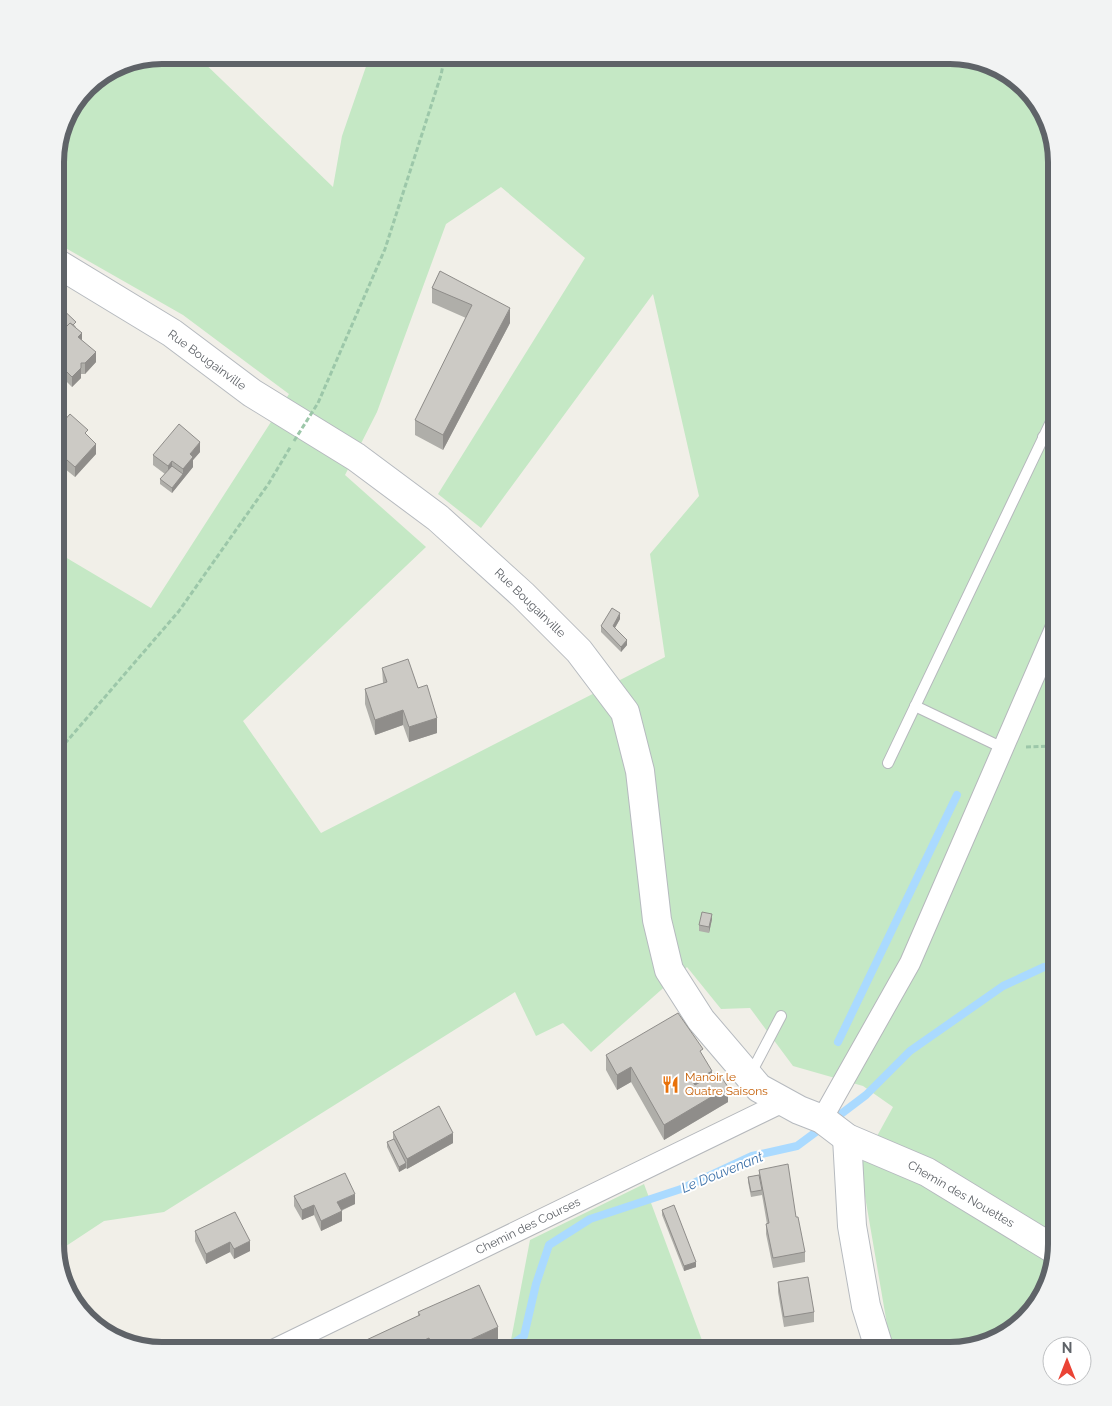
<svg xmlns="http://www.w3.org/2000/svg" width="1112" height="1406" font-family="Raleway,sans-serif">
  <rect width="100%" height="100%" fill="#f1efe8"/>
  <!-- green -->
  <g fill="#c5e8c5" fill-rule="evenodd">
    <path d="M 162,55 L 196,55 L 333,187 L 342,136 L 370,55 L 957,55 L 1004,70 L 1039,103 L 1057,162 L 1057,1244 L 1043,1297 L 1009,1333 L 950,1351 L 833,1351 L 890,1342 L 860,1167 L 893,1107 L 863,1086 L 793,1066 L 750,1008 L 721,1009 L 687,967 L 591,1052 L 563,1023 L 536,1036 L 515,992 L 164,1212 L 104,1221 L 57,1252 L 55,1244 L 55,551 L 151,608 L 289,394 L 183,315 L 55,242 C 55,174 45,97 121,64 C 133,58 149,58 162,55 ZM 501,187 L 585,258 L 438,494 L 481,528 L 653,294 L 699,496 L 650,554 L 665,657 L 321,833 L 243,721 L 426,547 L 345,475 L 377,412 L 446,224 Z"/>
    <path d="M 644,1184 L 706,1351 L 493,1351 L 511,1340 L 530,1240 Z"/>
  </g>
  <g fill="none" stroke-linecap="round" stroke-linejoin="round">
    <!-- stream -->
    <g stroke="#aadaff" stroke-width="8">
      <path d="M 838,1042 L 957,795"/>
      <path d="M 833,1120 L 866,1095 L 910,1051 L 1003,986 L 1044,967 L 1057,965"/>
      <path d="M 502,1351 L 524,1336 L 536,1284 L 549,1245 L 590,1219 L 681,1189 L 752,1156 L 797,1146 L 824,1126"/>
    </g>
    <defs>
      <g id="lane">
        <path d="M 1043,437 L 1057,444"/>
        <path d="M 915,706 L 1003,748"/>
        <path d="M 888,763 L 1057,409"/>
        <path d="M 750,1075 L 781,1016"/>
      </g>
      <g id="street">
        <path d="M 822,1119 L 910,963 L 1057,624"/>
        <path d="M 271,1351 L 785,1101"/>
      </g>
      <g id="secondary">
        <path d="M 55,262 L 172,333 L 252,393 L 356,457 L 438,518 L 523,595 L 579,651 L 625,712 L 640,771 L 657,920 L 669,970 L 701,1020 L 759,1088 L 799,1110 L 822,1119 L 847,1138 L 927,1172 L 1055,1250"/>
        <path d="M 847,1138 L 852,1226 L 866,1306 L 880,1351"/>
      </g>
    </defs>
    <!-- lane casing -->
    <use href="#lane" stroke="#b5b8bc" stroke-width="12"/>
    <!-- street casing -->
    <use href="#street" stroke="#b5b8bc" stroke-width="22"/>
    <!-- secondary casing -->
    <use href="#secondary" stroke="#b6babf" stroke-width="30"/>
    <!-- path -->
    <g stroke="#9cc7a9" stroke-width="3" stroke-dasharray="5 2.5" stroke-linecap="butt">
      <path d="M 318,403 L 385,249 L 441,75 L 445,55"/>
      <path d="M 1026,747 L 1057,746"/>
      <path d="M 55,755 L 179,611 L 269,483 L 291,446"/>
    </g>
    <!-- lane -->
    <use href="#lane" stroke="#fff" stroke-width="10"/>
    <!-- street -->
    <use href="#street" stroke="#fff" stroke-width="20"/>
    <!-- secondary -->
    <use href="#secondary" stroke="#fff" stroke-width="28"/>
    <!-- path-bridge -->
    <path stroke="#9cc7a9" stroke-width="3" stroke-dasharray="5 2.5" stroke-linecap="butt" d="M 294,441 L 318,403"/>
  </g>
  <!-- wall -->
  <g fill="#afaea9">
    <path d="M 440,271 L 510,323 L 443,450 L 415,435 L 415,420 L 466,318 L 432,303 L 432,288 Z"/>
    <path d="M 55,302 L 76,327 L 75,328 L 82,341 L 96,362 L 85,374 L 81,374 L 81,378 L 72,387 L 63,378 L 57,385 L 55,383 Z"/>
    <path d="M 55,431 L 88,436 L 96,454 L 75,477 L 59,464 L 56,467 L 55,466 Z"/>
    <path d="M 200,452 L 193,460 L 193,467 L 172,493 L 160,484 L 160,479 L 165,474 L 153,465 L 153,455 Z"/>
    <path d="M 620,619 L 615,628 L 627,645 L 621,652 L 601,632 L 601,626 Z"/>
    <path d="M 382,668 L 418,688 L 437,733 L 409,742 L 403,725 L 375,735 L 365,704 L 365,689 L 383,683 Z"/>
    <path d="M 712,919 L 709,933 L 699,931 L 699,925 Z"/>
    <path d="M 606,1055 L 703,1056 L 712,1075 L 728,1102 L 664,1140 L 631,1082 L 617,1090 L 606,1070 Z"/>
    <path d="M 393,1132 L 453,1143 L 407,1169 L 406,1168 L 399,1172 L 387,1147 L 387,1142 L 393,1140 Z"/>
    <path d="M 759,1170 L 796,1217 L 805,1252 L 805,1262 L 773,1268 L 766,1234 L 766,1224 L 767,1224 L 762,1195 L 751,1197 L 748,1182 L 748,1177 L 759,1175 Z"/>
    <path d="M 294,1196 L 355,1204 L 341,1211 L 342,1221 L 321,1231 L 314,1215 L 302,1220 L 294,1206 Z"/>
    <path d="M 662,1210 L 696,1267 L 684,1271 L 662,1215 Z"/>
    <path d="M 235,1212 L 250,1251 L 234,1259 L 230,1252 L 206,1264 L 195,1241 L 195,1231 Z"/>
    <path d="M 778,1282 L 814,1312 L 814,1322 L 784,1327 L 778,1292 Z"/>
    <path d="M 418,1312 L 498,1342 L 478,1351 L 347,1351 L 347,1349 L 418,1316 Z"/>
  </g>
  <!-- shaded-wall -->
  <g fill="#8f8d8a">
    <path d="M 510,308 L 510,323 L 443,450 L 443,435 Z"/>
    <path d="M 82,333 L 82,344 L 78,337 Z"/>
    <path d="M 96,352 L 96,362 L 85,374 L 85,363 Z"/>
    <path d="M 63,368 L 63,378 L 57,385 L 57,375 Z"/>
    <path d="M 81,368 L 81,378 L 72,387 L 72,377 Z"/>
    <path d="M 200,442 L 200,452 L 193,460 L 193,467 L 172,493 L 172,488 L 183,474 L 183,469 L 190,454 Z"/>
    <path d="M 96,444 L 96,454 L 75,477 L 75,467 Z"/>
    <path d="M 59,453 L 59,464 L 56,467 L 56,457 Z"/>
    <path d="M 172,461 L 172,471 L 168,476 L 168,466 Z"/>
    <path d="M 620,613 L 620,619 L 613,631 L 613,626 Z"/>
    <path d="M 627,640 L 627,645 L 621,652 L 621,647 Z"/>
    <path d="M 403,710 L 403,725 L 375,735 L 375,720 Z"/>
    <path d="M 437,718 L 437,733 L 409,742 L 409,727 Z"/>
    <path d="M 712,914 L 712,919 L 709,933 L 709,927 Z"/>
    <path d="M 631,1067 L 631,1082 L 617,1090 L 617,1075 Z"/>
    <path d="M 712,1071 L 712,1086 L 693,1097 L 693,1082 Z"/>
    <path d="M 728,1087 L 728,1102 L 664,1140 L 664,1125 Z"/>
    <path d="M 453,1133 L 453,1143 L 407,1169 L 407,1159 Z"/>
    <path d="M 406,1163 L 406,1168 L 399,1172 L 399,1167 Z"/>
    <path d="M 355,1194 L 355,1204 L 337,1212 L 337,1202 Z"/>
    <path d="M 314,1205 L 314,1215 L 302,1220 L 302,1210 Z"/>
    <path d="M 342,1211 L 342,1221 L 321,1231 L 321,1221 Z"/>
    <path d="M 250,1241 L 250,1251 L 234,1259 L 234,1249 Z"/>
    <path d="M 230,1242 L 230,1252 L 206,1264 L 206,1254 Z"/>
    <path d="M 696,1262 L 696,1267 L 684,1271 L 684,1266 Z"/>
    <path d="M 498,1327 L 498,1342 L 478,1351 L 446,1351 Z"/>
    <path d="M 429,1338 L 429,1351 L 400,1351 Z"/>
  </g>
  <!-- building -->
  <g fill="#cccac5" stroke="#8f8d8a">
    <path d="M 440,271 L 510,308 L 443,435 L 415,420 L 472,305 L 432,288 Z"/>
    <path d="M 55,302 L 76,322 L 73,325 L 70,323 L 65,328 L 55,319 Z"/>
    <path d="M 55,319 L 65,328 L 70,323 L 82,333 L 78,337 L 96,352 L 85,363 L 81,363 L 81,368 L 72,377 L 63,368 L 57,375 L 55,373 Z"/>
    <path d="M 70,414 L 88,430 L 85,433 L 96,444 L 75,467 L 59,453 L 56,457 L 55,456 L 55,431 Z"/>
    <path d="M 179,424 L 200,442 L 190,454 L 193,457 L 183,469 L 172,461 L 168,466 L 153,455 Z"/>
    <path d="M 172,466 L 183,474 L 172,488 L 160,479 Z"/>
    <path d="M 612,608 L 620,613 L 613,626 L 627,640 L 621,647 L 601,626 Z"/>
    <path d="M 408,659 L 418,688 L 427,685 L 437,718 L 409,727 L 403,710 L 375,720 L 365,689 L 387,682 L 382,668 Z"/>
    <path d="M 702,912 L 712,914 L 709,927 L 699,925 Z"/>
    <path d="M 678,1013 L 703,1049 L 700,1051 L 712,1071 L 693,1082 L 695,1085 L 718,1072 L 728,1087 L 664,1125 L 631,1067 L 617,1075 L 606,1055 Z"/>
    <path d="M 439,1106 L 453,1133 L 407,1159 L 393,1132 Z"/>
    <path d="M 394,1139 L 406,1163 L 399,1167 L 387,1142 Z"/>
    <path d="M 788,1164 L 796,1217 L 798,1217 L 805,1252 L 773,1258 L 766,1224 L 769,1223 L 759,1170 Z"/>
    <path d="M 345,1173 L 355,1194 L 337,1202 L 342,1211 L 321,1221 L 314,1205 L 302,1210 L 294,1196 Z"/>
    <path d="M 759,1175 L 762,1190 L 751,1192 L 748,1177 Z"/>
    <path d="M 674,1205 L 696,1262 L 684,1266 L 662,1210 Z"/>
    <path d="M 235,1212 L 250,1241 L 234,1249 L 230,1242 L 206,1254 L 195,1231 Z"/>
    <path d="M 808,1277 L 814,1312 L 784,1317 L 778,1282 Z"/>
    <path d="M 479,1285 L 498,1327 L 446,1351 L 435,1351 L 429,1338 L 400,1351 L 348,1351 L 347,1349 L 420,1315 L 418,1312 Z"/>
  </g>
  <!-- icons -->
  <defs>
    <symbol id="restaurant-bare" viewBox="-9 -9 18 18"><path d="M-5-6h1v4h1v-4h1v4h1v-4h1v5L-1.5 .5V6h-2V.5L-5-1ZM5-6V6H3V1.5H1.5Q1.5-4 5-6Z" fill="#e8710a" stroke="#fff" stroke-width="2.5" paint-order="stroke"/></symbol>
  </defs>
  <g fill-rule="evenodd">
    <use href="#restaurant-bare" x="658" y="1072" width="25" height="25"/>
  </g>
  <g text-anchor="middle" stroke-width="4" stroke-linejoin="round" paint-order="stroke">
    <!-- street labels -->
    <g font-size="12" fill="#5f6368" stroke="#fff">
      <text transform="translate(207 360) rotate(36)" y="4">Rue Bougainville</text>
      <text transform="translate(530 603) rotate(44)" y="4">Rue Bougainville</text>
      <text transform="translate(961 1194) rotate(30)" y="4">Chemin des Nouettes</text>
      <text transform="translate(528 1226) rotate(-26)" y="4">Chemin des Courses</text>
    </g>
    <!-- food labels -->
    <g font-size="12" fill="#c56008" stroke="#fff" text-anchor="start">
      <text x="685" y="1081">Manoir le<tspan x="685" dy="14">Quatre Saisons</tspan></text>
    </g>
    <!-- water labels -->
    <g font-size="14" font-style="italic" fill="#4174aa" stroke="#fff">
      <text transform="translate(722 1172) rotate(-22)" y="5">Le Douvenant</text>
    </g>
  </g>
  <!-- crop -->
  <path d="M0 0H1112V1406H0ZM162 64H950A98 98 0 0 1 1048 162V1244A98 98 0 0 1 950 1342H162A98 98 0 0 1 64 1244V162A98 98 0 0 1 162 64Z" fill="#f2f3f3" fill-rule="evenodd"/>
  <path fill="none" stroke="#5f6368" stroke-width="6" d="M162 64H950A98 98 0 0 1 1048 162V1244A98 98 0 0 1 950 1342H162A98 98 0 0 1 64 1244V162A98 98 0 0 1 162 64Z"/>
  <!-- north arrow -->
  <g transform="translate(1067 1361)"><circle r="24" fill="#ffffff" stroke="#bfc1c3"/>
  <path d="M0-4L9 19L0 12L-9 19Z" fill="#ea4335"/>
  <text y="-8" font-size="14" font-weight="bold" text-anchor="middle" fill="#5f6368">N</text>
  </g>
</svg>
